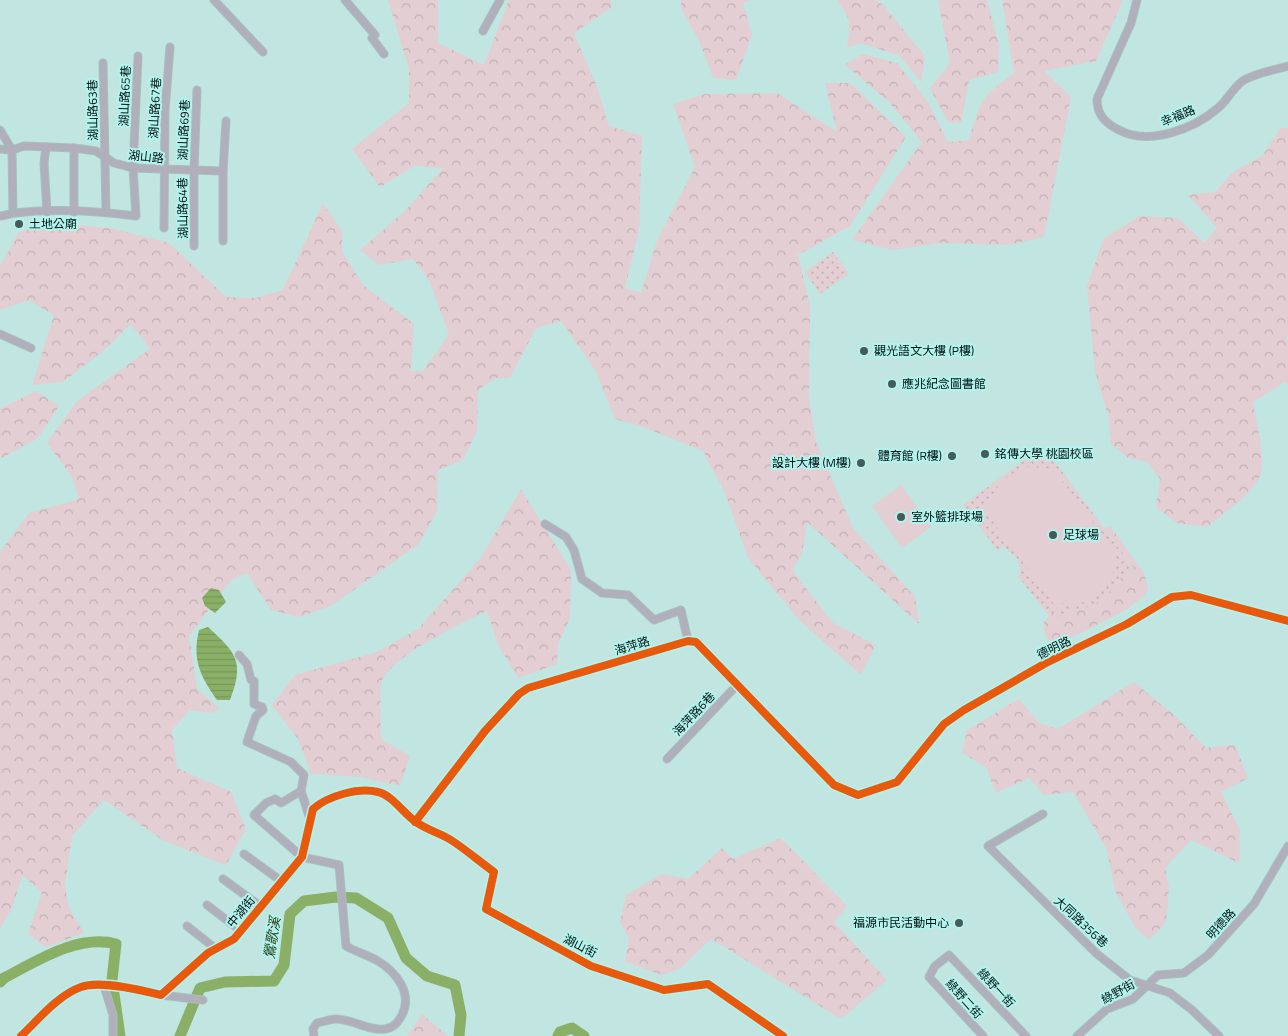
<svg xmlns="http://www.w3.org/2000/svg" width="1288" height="1036" font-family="'Titillium Web','Noto Sans TC',sans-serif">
  <defs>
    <pattern id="grass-dots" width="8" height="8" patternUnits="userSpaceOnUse" patternTransform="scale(1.25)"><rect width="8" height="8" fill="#e3ced3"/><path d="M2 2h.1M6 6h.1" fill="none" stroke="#c1b0b4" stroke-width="1.8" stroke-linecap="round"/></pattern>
    <pattern id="forest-crowns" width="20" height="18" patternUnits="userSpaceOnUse" patternTransform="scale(1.25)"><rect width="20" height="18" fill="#e3ced3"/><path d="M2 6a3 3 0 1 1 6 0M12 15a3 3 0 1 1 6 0" fill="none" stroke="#c1b0b4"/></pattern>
    <pattern id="water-rules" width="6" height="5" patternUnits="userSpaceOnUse" patternTransform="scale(1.25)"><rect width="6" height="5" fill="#8ab067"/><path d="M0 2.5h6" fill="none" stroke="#759658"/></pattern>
  </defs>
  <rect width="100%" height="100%" fill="#c1e5e1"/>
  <!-- grass -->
  <g fill="url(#grass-dots)">
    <path d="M 833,252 L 849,274 L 820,294 L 805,272 Z"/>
    <path d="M 1040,449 L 1058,466 L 1135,570 C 1131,572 1125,574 1121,578 C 1112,587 1106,599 1093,605 C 1080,612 1068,609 1056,618 L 1053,613 L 1049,616 L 1017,575 L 1021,574 L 1017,558 L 1003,546 L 998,551 L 963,505 Z"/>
  </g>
  <!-- forest -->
  <g fill="url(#forest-crowns)">
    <path d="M 388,0 L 438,0 L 438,43 L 484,65 L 509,0 L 610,0 L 612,7 L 574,33 L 597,87 L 609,126 L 642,136 L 639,230 L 625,288 L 641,293 L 657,241 L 695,167 L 673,104 L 705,94 L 777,93 L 837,132 L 825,83 L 850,83 L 906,137 L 850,226 L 798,255 L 810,306 L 809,398 L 816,442 L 853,528 L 915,597 L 919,624 L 807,522 L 802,554 L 792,570 L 833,623 L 876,645 L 861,675 L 800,621 L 748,558 L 725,493 L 703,451 L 643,427 L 615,419 L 595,370 L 561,321 L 536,328 L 510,378 L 496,378 L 478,390 L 477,431 L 463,460 L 438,470 L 437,511 L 419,544 L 331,606 L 299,617 L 271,610 L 247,573 L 231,580 L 189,636 L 197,689 L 220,709 L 212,713 L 190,710 L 172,730 L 177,768 L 231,792 L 246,829 L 226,865 L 164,841 L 104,800 L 72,836 L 65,886 L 69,908 L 84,933 L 46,947 L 28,934 L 42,892 L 22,875 L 13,906 L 0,929 L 0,552 L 29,513 L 79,499 L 72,477 L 47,443 L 77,401 L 150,349 L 131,324 L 102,352 L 63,382 L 32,385 L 54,315 L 29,300 L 0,310 L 0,266 L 19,232 L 52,223 L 111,228 L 169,243 L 226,297 L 255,298 L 283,290 L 323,203 L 342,231 L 342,252 L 364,286 L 414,324 L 411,371 L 423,371 L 449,334 L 429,280 L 413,259 L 379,265 L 360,250 L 406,210 L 443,168 L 414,166 L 380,187 L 352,149 L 409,103 L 409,69 Z"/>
    <path d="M 681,0 L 751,0 L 743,3 L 752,35 L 736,80 L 713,78 L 699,41 L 681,9 Z"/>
    <path d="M 836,0 L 876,0 L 883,5 L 925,56 L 921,82 L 900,56 L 861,43 L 847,48 C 851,25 852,18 836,0 Z"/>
    <path d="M 938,0 L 987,0 L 999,46 L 998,72 L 969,80 L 961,123 L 948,122 L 930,88 L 950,63 Z"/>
    <path d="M 1002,0 L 1123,0 L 1096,61 L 1044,71 L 1071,97 L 1044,237 L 1008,245 L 940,243 L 893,250 L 852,240 L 922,142 L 888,101 L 845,65 L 862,54 L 897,63 L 928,102 L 948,142 L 969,140 C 982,99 978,100 1014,73 Z"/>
    <path d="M 1281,128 L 1288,128 L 1288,333 L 1286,339 L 1288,341 L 1288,384 L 1285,382 L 1253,402 C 1256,422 1265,452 1261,472 C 1259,490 1221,515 1207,527 L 1177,523 L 1156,507 L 1160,479 L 1147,462 L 1128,458 L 1111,444 L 1109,418 L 1095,372 L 1087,286 L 1104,238 L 1140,216 L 1178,218 L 1204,243 L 1217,228 L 1188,195 L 1215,192 L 1233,172 L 1262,156 Z"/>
    <path d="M 36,391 L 59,406 L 38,438 L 0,459 L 0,409 Z"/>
    <path d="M 521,489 L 571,570 L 570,618 L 558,644 L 557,664 L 518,678 L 498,645 L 487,611 C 462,623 393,655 382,681 C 379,689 381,727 381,739 L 410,756 L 400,786 L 361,777 L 311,774 L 298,739 L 272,705 L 295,675 L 377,652 L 418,629 L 480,559 Z"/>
    <path d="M 1110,526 L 1144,573 L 1148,588 L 1145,595 L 1126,610 L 1051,648 L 1044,631 L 1044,621 L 1053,613 L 1057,617 C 1068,609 1081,612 1093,605 C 1106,599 1112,587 1121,578 C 1125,575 1131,572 1135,570 L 1105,529 Z"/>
    <path d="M 1134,682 L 1175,716 L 1206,748 L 1235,745 L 1248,778 L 1221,792 L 1240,830 L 1239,863 L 1191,840 L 1165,868 L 1169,888 L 1166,922 L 1149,940 L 1135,927 L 1115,891 L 1107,850 L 1073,792 L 1044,795 L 1029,778 L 996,793 L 986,767 L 962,753 L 967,730 L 1019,699 L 1039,723 L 1058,729 Z"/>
    <path d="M 781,838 L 847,906 L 834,922 L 887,980 L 841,1019 L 711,939 L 681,968 L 662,975 L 625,962 L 629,939 L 620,923 L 626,895 L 662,874 L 688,879 L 722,848 L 733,859 Z"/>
    <path d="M 422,1014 L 448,1036 L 407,1036 Z"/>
  </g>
  <!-- green -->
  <g fill="#e3ced3">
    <path d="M 1027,467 L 1047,468 L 1057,474 L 1113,549 C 1122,582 1094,609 1061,603 L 1064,607 L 1059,611 L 982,507 L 988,501 L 991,504 C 993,485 1010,472 1027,467 Z"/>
    <path d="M 901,485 L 931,527 L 902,548 L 872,506 Z"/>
  </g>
  <!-- water -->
  <g fill="url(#water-rules)">
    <path d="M 211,588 L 219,590 L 226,602 L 215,613 L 205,606 L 202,598 Z"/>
    <path d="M 208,627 C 236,653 245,661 230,700 L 217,700 C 200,676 192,659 199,630 Z"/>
  </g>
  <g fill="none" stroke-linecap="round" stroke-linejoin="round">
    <!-- river -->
    <g stroke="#8ab067" stroke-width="11">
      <path d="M 0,982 L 4,978 C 37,961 78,934 116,944 L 112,980 L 120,1036"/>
      <path d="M 180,1036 L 200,988 L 225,982 L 274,981 L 284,965 L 290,914 L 304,901 L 336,897 L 356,898 L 388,918 L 406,958 L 427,976 L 455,985 L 461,1015 L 459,1036"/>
      <path d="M 558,1036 L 560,1032 L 572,1028 L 584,1036"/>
    </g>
    <defs>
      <g id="minor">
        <path d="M 214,0 L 263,52"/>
        <path d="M 345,0 L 375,35 L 372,38 L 384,54"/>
        <path d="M 1137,0 L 1131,23 L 1097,99 C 1097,115 1105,123 1119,130 C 1149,146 1194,129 1218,108 C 1228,100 1233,87 1244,80 C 1257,73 1274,70 1288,66"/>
        <path d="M 483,31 L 500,0"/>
        <path d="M 103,63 L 106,212"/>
        <path d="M 0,130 L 12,150 L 13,213"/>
        <path d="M 46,147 L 44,163 L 47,212"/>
        <path d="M 74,148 L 74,212"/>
        <path d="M 0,149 L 12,150 L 24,146 L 74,148 L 96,151 L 114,163 L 133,168 L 223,171"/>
        <path d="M 0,216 C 6,216 10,213 15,213 C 54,208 97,211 136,216 L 133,168 L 138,56"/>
        <path d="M 164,228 L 165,110 L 170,47"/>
        <path d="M 223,241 L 223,171 L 226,121"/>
        <path d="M 194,246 L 194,170 L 197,90"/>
        <path d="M 0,334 L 31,348"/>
        <path d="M 545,524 L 566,537 L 574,550 L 582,579 L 602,593 L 628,595 L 654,620 L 681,610 L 688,641"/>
        <path d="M 239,655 L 247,664 L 251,680 L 254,681 L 254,704 L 262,707 L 263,710 L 256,716 L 247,742 L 291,762 L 304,775 L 301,791 L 310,819"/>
        <path d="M 667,759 L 738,684"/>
        <path d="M 301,791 L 281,803 L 275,799 L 266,803 L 254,815 L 302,857 L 339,865 L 346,946 C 356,952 368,955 378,961 C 396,972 413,993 402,1015 C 398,1022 394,1028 385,1029 C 368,1031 353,1019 336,1019 C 330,1019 323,1022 317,1023 L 313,1029 L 314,1036"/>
        <path d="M 1043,814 L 988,846 L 1097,954 L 1130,980 L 1170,993 L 1192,1010 L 1219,1036"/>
        <path d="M 415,822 L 485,731 L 519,694 L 528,688 L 688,641 L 696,642 L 834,785 L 858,795 L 897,782 L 944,724 L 964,710 L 1046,663 L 1127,624 L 1172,597 L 1191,595 L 1288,621"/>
        <path d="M 244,854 L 281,881"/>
        <path d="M 223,879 L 260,906"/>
        <path d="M 207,905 L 241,931"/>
        <path d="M 187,926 L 216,949"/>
        <path d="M 104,986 L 113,1015 L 113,1036"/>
        <path d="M 161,995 L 203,1000"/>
        <path d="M 21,1036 C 38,1020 58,995 81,987 C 100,980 141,990 161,995 L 208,953 L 234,939 L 302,857 L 313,809 C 328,796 358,787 378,792 C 392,795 404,814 416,822 C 427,830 440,833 451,840 C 465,849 479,861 494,872 L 486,909 L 591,966 L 664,990 L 708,984 L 783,1036"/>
        <path d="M 983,1036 L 929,977 L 935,966 L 949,955 L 1026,1036"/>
        <path d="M 1077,1036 L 1107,1009 L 1133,999 L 1158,975 L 1184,973 L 1208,955 L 1254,904 L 1288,846"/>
      </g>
    </defs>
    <!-- minor casing -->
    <use href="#minor" stroke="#a5c1bd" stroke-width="9"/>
    <!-- minor -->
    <use href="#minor" stroke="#b0afbb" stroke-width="7"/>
    <defs>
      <g id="cycleway">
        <path d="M 415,822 L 485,731 L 519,694 L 528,688 L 688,641 L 696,642 L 834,785 L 858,795 L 897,782 L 944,724 L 964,710 L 1046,663 L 1127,624 L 1172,597 L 1191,595 L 1288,621"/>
        <path d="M 21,1036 C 38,1020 58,995 81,987 C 100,980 141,990 161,995 L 208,953 L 234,939 L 302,857 L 313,809 C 328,796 358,787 378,792 C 392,795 404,814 416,822 C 427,830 440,833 451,840 C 465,849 479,861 494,872 L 486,909 L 591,966 L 664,990 L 708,984 L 783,1036"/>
      </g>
    </defs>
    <!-- cycleway casing -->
    <use href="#cycleway" stroke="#b2f4ed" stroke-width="11"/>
    <!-- cycleway -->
    <use href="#cycleway" stroke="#e8590c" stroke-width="8"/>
  </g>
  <!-- markers -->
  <g fill="#445b59" stroke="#b2f4ed" stroke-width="2">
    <circle cx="19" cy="224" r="5"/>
    <circle cx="864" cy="351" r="5"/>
    <circle cx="892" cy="384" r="5"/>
    <circle cx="985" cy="454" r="5"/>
    <circle cx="952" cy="456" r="5"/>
    <circle cx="861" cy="463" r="5"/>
    <circle cx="901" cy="517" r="5"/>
    <circle cx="1053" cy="535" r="5"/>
    <circle cx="959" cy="923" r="5"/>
  </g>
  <g text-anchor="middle" stroke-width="4" stroke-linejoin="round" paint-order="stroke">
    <!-- street labels -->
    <g font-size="12" fill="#001110" stroke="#b2f4ed">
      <text transform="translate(125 96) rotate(-88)" y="4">湖山路65巷</text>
      <text transform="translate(155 108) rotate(-87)" y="4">湖山路67巷</text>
      <text transform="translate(93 110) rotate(-91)" y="4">湖山路63巷</text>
      <text transform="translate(1178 116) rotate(-22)" y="4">幸福路</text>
      <text transform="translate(184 130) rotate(-88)" y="4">湖山路69巷</text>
      <text transform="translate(146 157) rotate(6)" y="4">湖山路</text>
      <text transform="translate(183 208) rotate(-91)" y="4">湖山路64巷</text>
      <text transform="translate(632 646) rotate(-17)" y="4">海萍路</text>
      <text transform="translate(1054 648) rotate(-26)" y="4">德明路</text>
      <text transform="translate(694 714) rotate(-47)" y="4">海萍路6巷</text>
      <text transform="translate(241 912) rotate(-51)" y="4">中湖街</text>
      <text transform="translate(1081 922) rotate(43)" y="4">大同路356巷</text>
      <text transform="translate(1221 924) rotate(-47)" y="4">明德路</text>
      <text transform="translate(580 946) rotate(27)" y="4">湖山街</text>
      <text transform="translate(996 988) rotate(47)" y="4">綠野一街</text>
      <text transform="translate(1118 992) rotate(-29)" y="4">綠野街</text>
      <text transform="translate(964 999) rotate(48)" y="4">綠野二街</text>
    </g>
    <!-- poi labels -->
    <g font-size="12" fill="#001110" stroke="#b2f4ed" text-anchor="start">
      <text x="29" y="228">土地公廟</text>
      <text x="874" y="355">觀光語文大樓 (P樓)</text>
      <text x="902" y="388">應兆紀念圖書館</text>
      <text x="995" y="458">銘傳大學 桃園校區</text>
      <text x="942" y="460" text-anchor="end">體育館 (R樓)</text>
      <text x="851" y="467" text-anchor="end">設計大樓 (M樓)</text>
      <text x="911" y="521">室外籃排球場</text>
      <text x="1063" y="539">足球場</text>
      <text x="949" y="927" text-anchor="end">福源市民活動中心</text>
    </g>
    <!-- water labels -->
    <g font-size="14" font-style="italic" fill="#293910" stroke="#b2f4ed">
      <text transform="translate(272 938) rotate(-81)" y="5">鶯歌溪</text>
    </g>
  </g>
</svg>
